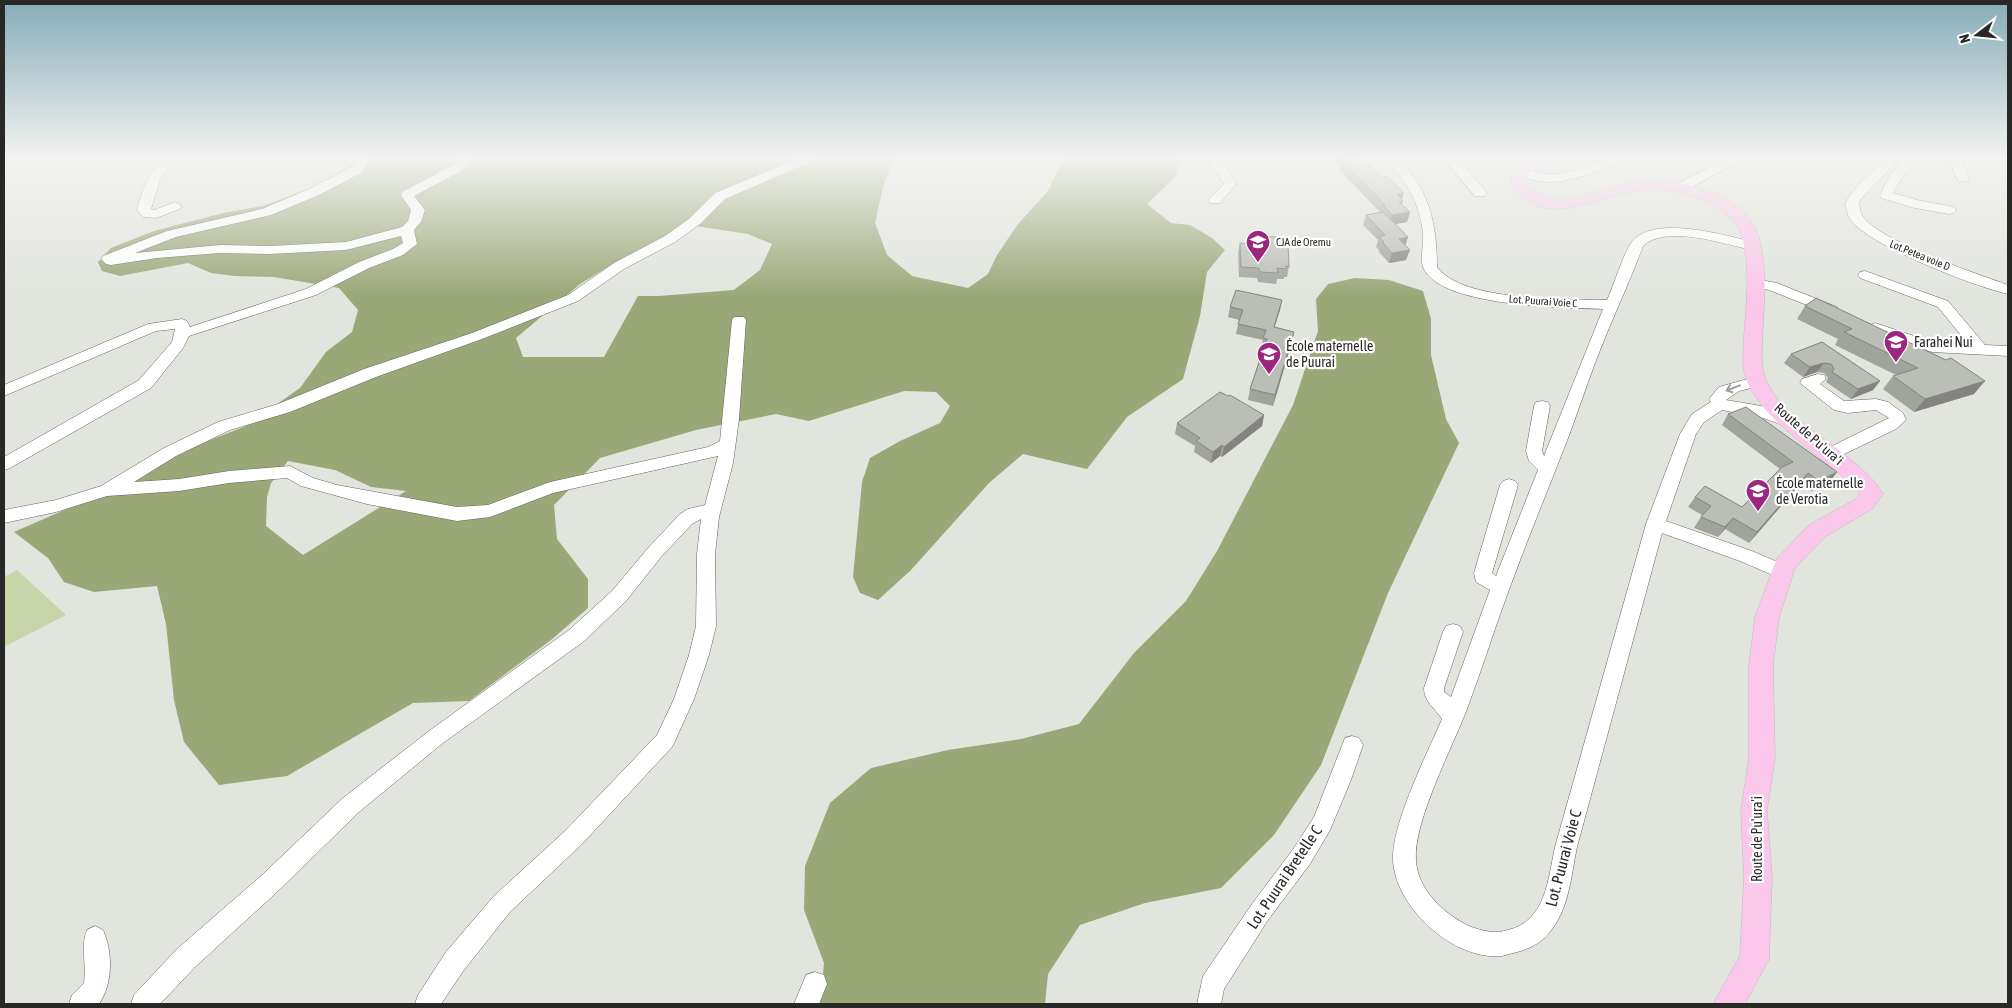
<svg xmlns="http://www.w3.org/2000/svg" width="2012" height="1008" font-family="'Asap Condensed',sans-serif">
  <rect width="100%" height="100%" fill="#e2e4de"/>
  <!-- green -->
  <path fill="#c8d5a9" d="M 17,570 L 66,615 L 4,647 L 4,577 Z"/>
  <!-- forest -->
  <g fill="#9aa777" fill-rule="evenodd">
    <path d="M 360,156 L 895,156 L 884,183 L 875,223 L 887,255 L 912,276 L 968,288 L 988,274 L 997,255 L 1018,224 L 1048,191 L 1065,156 L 1181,156 L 1176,176 L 1147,204 L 1171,223 L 1190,225 L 1212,238 L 1225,250 L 1207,272 L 1200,316 L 1183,379 L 1127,417 L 1087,469 L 1023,454 L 989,483 L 911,570 L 878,600 L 860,593 L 853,577 L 862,482 L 870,458 L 900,441 L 940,423 L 950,406 L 936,392 L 904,391 L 809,421 L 776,414 L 696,430 L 600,458 L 554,505 L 557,539 L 588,579 L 588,608 L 551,640 L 469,701 L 413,703 L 287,776 L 219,785 L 184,742 L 174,700 L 166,624 L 157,586 L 94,592 L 64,582 L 48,558 L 14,532 L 133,480 L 190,448 L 246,426 L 300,388 L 326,352 L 352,332 L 358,310 L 339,288 L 274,277 L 235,276 L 211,273 L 188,263 L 120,276 L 102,271 L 98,262 L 111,248 L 154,231 L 223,213 L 263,206 L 314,187 L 362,159 ZM 683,224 L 748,234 L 772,244 L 760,270 L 734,290 L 659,296 L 638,296 L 604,357 L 523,357 L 516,338 L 580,284 L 624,257 L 650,245 ZM 288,461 L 335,470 L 371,487 L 406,491 L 303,555 L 266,526 L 267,497 L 271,483 Z"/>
    <path d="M 1355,278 L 1389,280 L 1423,291 L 1431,319 L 1431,355 L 1446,419 L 1459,443 L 1388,593 L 1321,765 L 1274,835 L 1221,888 L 1145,903 L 1080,925 L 1048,974 L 1045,1004 L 820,1004 L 824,963 L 804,910 L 805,866 L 830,803 L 871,768 L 948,750 L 1021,739 L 1079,724 L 1134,653 L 1186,601 L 1217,551 L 1293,405 L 1318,331 L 1316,299 L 1328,284 Z"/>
  </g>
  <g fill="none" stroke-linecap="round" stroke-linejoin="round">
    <defs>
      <g id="minor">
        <path d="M 168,156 L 181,157 L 166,171 L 160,180 L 151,209 L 154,210 L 175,202 L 182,206 L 180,209 L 156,218 L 143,217 L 137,210 C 143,188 149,170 168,156 Z"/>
        <path d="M 360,156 L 372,156 L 361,173 L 319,195 L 271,215 L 176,237 L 135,253 L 220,245 L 270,246 L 346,242 L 402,227 L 408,221 L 411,210 L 401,195 L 402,192 L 453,165 L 462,156 L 476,156 L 461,171 L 414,196 L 425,210 L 421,222 L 414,230 L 417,244 L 403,255 L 369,268 L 316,295 L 189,336 L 183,348 L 151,388 L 10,468 L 4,470 L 4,457 L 139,380 L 172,342 L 175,329 L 156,331 L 4,396 L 4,385 L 148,324 L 182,319 L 187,321 L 190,327 L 306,289 L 359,262 L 393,249 L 403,243 L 401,236 L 346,250 L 270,254 L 220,253 L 157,258 L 111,265 L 106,264 L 101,259 L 103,256 L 167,231 L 262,209 L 309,189 L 352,167 Z"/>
        <path d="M 803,156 L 820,156 L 818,159 L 725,199 L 700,224 L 675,242 L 624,269 L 578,301 L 482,339 L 376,377 L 290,412 L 230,430 L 176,456 L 134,482 L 179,479 L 229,471 L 290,466 L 313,478 L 337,485 L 457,507 L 488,505 L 550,482 L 708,447 L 720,441 L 732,320 L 734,317 L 744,317 L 746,320 L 739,419 L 733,463 L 719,517 L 715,554 L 716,626 L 709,655 L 694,699 L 675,741 L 672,747 L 582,844 L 510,912 L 464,970 L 441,1004 L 415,1004 L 418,995 L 446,952 L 494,896 L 566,830 L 657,735 L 674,699 L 689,655 L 696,626 L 697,554 L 701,519 L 692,524 L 661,557 L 626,601 L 583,642 L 443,743 L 359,812 L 277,892 L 195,967 L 160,1004 L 131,1004 L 134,995 L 177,949 L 261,876 L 343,798 L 429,731 L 569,630 L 612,591 L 649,547 L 680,514 L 688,509 L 705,505 L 718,456 L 553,493 L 490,517 L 457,521 L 367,504 L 301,486 L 287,478 L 229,483 L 179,491 L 107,496 L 56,512 L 4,523 L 4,510 L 56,500 L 101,486 L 164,448 L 218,422 L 278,404 L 364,369 L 472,333 L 568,295 L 614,263 L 665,236 L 690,218 L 715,193 Z"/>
        <path d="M 1203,156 L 1216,156 L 1228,170 L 1236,184 L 1220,203 L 1210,203 L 1208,200 L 1224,184 L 1218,174 Z"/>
        <path d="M 1380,156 L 1394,156 C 1429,186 1437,223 1437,267 C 1462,302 1567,299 1607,300 C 1615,283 1621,259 1631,243 C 1652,213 1727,236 1757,243 L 1759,246 L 1752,250 C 1724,244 1666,224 1643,246 C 1632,276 1619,304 1607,333 C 1593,366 1582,400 1570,433 C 1550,485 1529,535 1510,587 C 1495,627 1482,669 1467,709 C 1453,746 1413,822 1416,860 C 1417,889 1444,914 1469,926 C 1481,931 1496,934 1508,930 C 1546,921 1548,879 1555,847 L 1646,524 L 1680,434 L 1692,414 L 1711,402 L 1709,399 L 1719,387 L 1758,376 L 1764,377 L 1766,381 L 1764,385 L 1739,391 L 1726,400 C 1741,403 1789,408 1797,421 L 1795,425 L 1789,427 L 1763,418 L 1722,410 L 1704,422 L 1696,434 L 1666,521 L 1752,551 L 1789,567 L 1791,572 L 1789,577 L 1782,579 L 1740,561 L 1662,533 L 1577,847 C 1571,876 1569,910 1549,933 C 1541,943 1529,949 1517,952 C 1512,953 1507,955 1502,956 C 1454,961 1394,907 1393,859 C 1392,823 1427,754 1442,719 C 1435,708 1424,702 1424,688 L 1443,632 L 1446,626 L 1453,624 L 1460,626 L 1463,632 L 1444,688 L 1444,692 L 1451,697 L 1490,590 L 1476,582 L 1474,573 L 1500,485 L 1503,481 L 1509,479 L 1515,481 L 1518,485 L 1492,573 L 1496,576 L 1538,470 L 1529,461 L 1526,451 L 1534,406 L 1536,402 L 1542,401 L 1548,402 L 1550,406 L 1542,451 L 1544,456 L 1603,309 C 1567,308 1438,307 1423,267 C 1420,258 1424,243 1423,233 C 1420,210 1412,189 1396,172 C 1391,166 1385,162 1380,156 Z"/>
        <path d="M 1441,156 L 1454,156 L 1485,190 L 1486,193 L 1485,196 L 1475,196 Z"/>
        <path d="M 1609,156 L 1625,156 C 1613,170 1570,181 1552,182 C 1542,182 1528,179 1518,177 L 1516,174 L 1518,171 C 1529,168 1538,174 1549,174 C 1570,175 1590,165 1609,156 Z"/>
        <path d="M 1733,156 L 1749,156 L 1686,190 L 1681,191 L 1675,187 L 1676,184 Z"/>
        <path d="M 1889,156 L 1902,156 L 1860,200 L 1859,204 C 1860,207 1860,212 1862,215 C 1877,241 1978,274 2008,285 L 2008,294 C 1976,287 1867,245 1850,219 C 1847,215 1847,209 1845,204 C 1855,185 1874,171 1889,156 Z"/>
        <path d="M 1907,156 L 1920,156 L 1901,179 L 1893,193 L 1917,200 L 1954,207 L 1956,210 L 1954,213 L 1949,214 L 1915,208 L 1881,198 L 1880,195 L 1890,175 Z"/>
        <path d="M 1947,156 L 1959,156 L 1969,178 L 1968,181 L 1958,181 Z"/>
        <path d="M 1865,271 L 1948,301 L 1985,345 L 2008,346 L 2008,356 L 1932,352 L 1870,331 L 1868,328 L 1870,325 L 1875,323 L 1932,342 L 1968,344 L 1938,307 L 1860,278 L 1858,275 L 1860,272 Z"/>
        <path d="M 1755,279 L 1777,283 L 1837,307 L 1839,310 L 1837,313 L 1827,313 L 1769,290 L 1750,286 L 1748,283 L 1750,280 Z"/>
        <path d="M 1818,374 L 1824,375 L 1826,379 L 1820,384 L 1844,401 L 1876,399 L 1888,402 L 1903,413 L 1906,420 L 1896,429 L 1836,458 L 1830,460 L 1824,458 L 1822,454 L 1824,450 L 1889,418 L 1876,410 L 1848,413 L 1834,410 L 1800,383 L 1802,379 Z"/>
        <path d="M 1352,736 L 1359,738 L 1363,745 L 1351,780 L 1330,830 L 1310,864 L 1268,920 L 1224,989 L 1221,1004 L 1197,1004 L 1203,976 L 1252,904 L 1294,848 L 1314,817 L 1345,738 Z"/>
        <path d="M 95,926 L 103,930 C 113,952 113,984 99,1004 L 69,1004 L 72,995 L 84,983 C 87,965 80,946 87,930 Z"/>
        <path d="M 815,972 L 824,975 L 827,984 L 819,1004 L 794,1004 L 806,975 Z"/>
      </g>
      <path id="major" d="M 1516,156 L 1532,156 L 1532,161 L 1549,163 L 1567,156 L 1588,156 L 1586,159 L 1550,173 L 1530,170 L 1527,184 C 1558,218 1604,184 1641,181 C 1669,179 1697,185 1722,197 C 1739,206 1754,219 1759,238 C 1770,278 1761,322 1762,363 C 1766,418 1856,448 1883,494 L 1872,509 L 1825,537 L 1795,568 L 1779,617 L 1773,665 L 1775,758 L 1767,810 L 1772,878 L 1769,959 L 1745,1004 L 1713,1004 L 1740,956 L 1744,878 L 1741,810 L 1749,758 L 1749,665 L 1755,617 L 1777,558 L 1809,525 L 1856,499 L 1860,494 C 1828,457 1746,415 1743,363 C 1743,322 1753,277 1742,237 C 1738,222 1726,212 1712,205 C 1690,193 1663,187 1638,191 C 1595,196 1544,232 1511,185 Z"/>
    </defs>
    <!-- minor casing -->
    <use href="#minor" stroke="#646560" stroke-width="1"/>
    <!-- major casing -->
    <use href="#major" stroke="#bebfbe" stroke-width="1"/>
    <!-- minor -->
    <use href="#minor" fill="#fff" fill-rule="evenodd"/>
    <!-- major -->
    <use href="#major" fill="#fbc7eb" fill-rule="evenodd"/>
  </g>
  <!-- wall -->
  <g fill="#a1a39d">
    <path d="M 1330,156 L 1359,156 L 1381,177 L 1404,193 L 1402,199 L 1402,205 L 1410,212 L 1407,222 L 1396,224 L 1408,237 L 1405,245 L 1406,260 L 1389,263 L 1379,252 L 1379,250 L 1376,247 L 1378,240 L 1363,225 L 1366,215 L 1380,212 L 1339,170 L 1340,166 Z"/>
    <path d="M 1251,235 L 1278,239 L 1289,267 L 1287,277 L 1284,277 L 1284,279 L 1277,279 L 1276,284 L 1258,282 L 1257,278 L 1239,277 L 1238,253 L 1240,243 L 1249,244 Z"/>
    <path d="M 1816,298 L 1974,394 L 1914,412 L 1883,389 L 1893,376 L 1896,375 L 1835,345 L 1838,339 L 1797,319 L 1805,306 Z"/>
    <path d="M 1282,300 L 1274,328 L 1294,332 L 1273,406 L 1248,400 L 1250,389 L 1263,349 L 1261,349 L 1263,340 L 1236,334 L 1239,320 L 1228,317 L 1230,307 Z"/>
    <path d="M 1822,342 L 1880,381 L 1873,390 L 1851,399 L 1826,382 L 1828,378 L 1824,373 L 1817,372 L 1803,377 L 1784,363 L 1791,354 Z"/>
    <path d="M 1728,414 L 1829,483 L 1811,491 L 1800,484 L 1749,543 L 1725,529 L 1718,537 L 1694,528 L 1702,515 L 1688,507 L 1695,497 L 1742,507 L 1780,469 L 1722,425 Z"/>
    <path d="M 1264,415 L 1262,426 L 1222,457 L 1220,456 L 1211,463 L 1194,452 L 1195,446 L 1175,434 L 1177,423 Z"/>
  </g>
  <!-- shaded-wall -->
  <g fill="#838480">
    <path d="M 1404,193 L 1401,201 L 1403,201 L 1400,211 L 1397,194 Z"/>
    <path d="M 1410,212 L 1407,222 L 1390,225 L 1392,215 Z"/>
    <path d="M 1408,237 L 1405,247 L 1399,239 Z"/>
    <path d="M 1410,250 L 1406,260 L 1389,263 L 1392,253 Z"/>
    <path d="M 1282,300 L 1280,310 L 1271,338 L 1274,327 Z"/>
    <path d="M 1294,332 L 1292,342 L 1273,406 L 1275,395 Z"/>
    <path d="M 1824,363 L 1817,372 L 1803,377 L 1810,367 Z"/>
    <path d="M 1880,381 L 1873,390 L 1851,399 L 1858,389 Z"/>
    <path d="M 1985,381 L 1974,394 L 1914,412 L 1925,399 Z"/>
    <path d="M 1264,415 L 1262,426 L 1222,457 L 1224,447 Z"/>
    <path d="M 1222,445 L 1220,456 L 1211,463 L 1213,452 Z"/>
    <path d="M 1837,472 L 1829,483 L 1811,491 L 1819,481 Z"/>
    <path d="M 1808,473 L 1800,484 L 1749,543 L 1757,532 Z"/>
    <path d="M 1733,518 L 1725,529 L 1718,537 L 1725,527 Z"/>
  </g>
  <!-- building -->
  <g fill="#bbbdb7" stroke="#838480">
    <path d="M 1342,156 L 1359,156 L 1381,177 L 1387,176 L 1404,193 L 1397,194 L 1403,201 L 1399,202 L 1410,212 L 1392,215 L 1383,205 L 1385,205 L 1341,160 L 1345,159 Z"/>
    <path d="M 1383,212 L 1408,237 L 1399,239 L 1410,250 L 1392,253 L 1382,242 L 1384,242 L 1379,237 L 1385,235 L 1366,215 Z"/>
    <path d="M 1251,235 L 1278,237 L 1278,239 L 1288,240 L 1289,267 L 1286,266 L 1286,269 L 1277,268 L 1278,273 L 1260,272 L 1259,268 L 1241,267 L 1240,243 L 1251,244 Z"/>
    <path d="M 1236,290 L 1282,300 L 1274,327 L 1294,332 L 1275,395 L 1250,389 L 1267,339 L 1263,338 L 1266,330 L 1238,324 L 1243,310 L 1230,307 Z"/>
    <path d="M 1816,298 L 1946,360 L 1951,358 L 1985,381 L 1925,399 L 1893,376 L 1918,368 L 1844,332 L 1852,329 L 1805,306 Z"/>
    <path d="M 1822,342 L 1880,381 L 1858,389 L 1832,372 L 1834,369 L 1831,364 L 1824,363 L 1810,367 L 1791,354 Z"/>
    <path d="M 1220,392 L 1228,396 L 1230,395 L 1264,415 L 1224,447 L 1222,445 L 1213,452 L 1196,441 L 1200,438 L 1177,423 Z"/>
    <path d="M 1746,407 L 1837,472 L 1819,481 L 1808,473 L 1757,532 L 1733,518 L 1725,527 L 1701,517 L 1711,506 L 1695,497 L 1705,486 L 1742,507 L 1782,467 L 1793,462 L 1728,414 Z"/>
  </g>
  <!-- one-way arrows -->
  <defs><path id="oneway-shaft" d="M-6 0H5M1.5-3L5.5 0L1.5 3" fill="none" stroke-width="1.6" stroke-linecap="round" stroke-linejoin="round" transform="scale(1.25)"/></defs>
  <use stroke="#9e9f9e" href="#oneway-shaft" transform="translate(1733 388) rotate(159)"/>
  <!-- sky -->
  <linearGradient id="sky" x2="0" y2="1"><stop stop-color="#86acb8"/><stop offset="0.53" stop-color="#f2f3f0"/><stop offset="1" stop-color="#f2f3f0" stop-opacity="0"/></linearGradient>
  <rect width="2012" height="297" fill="url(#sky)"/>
  <!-- icons -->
  <defs>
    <symbol id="school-pin" viewBox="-11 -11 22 30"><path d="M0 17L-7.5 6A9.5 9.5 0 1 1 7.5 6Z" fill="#9c2781" stroke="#fff"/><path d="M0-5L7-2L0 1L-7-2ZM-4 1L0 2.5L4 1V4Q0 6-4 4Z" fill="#fff"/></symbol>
  </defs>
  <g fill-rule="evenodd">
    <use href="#school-pin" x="1244" y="228" width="28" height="38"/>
    <use href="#school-pin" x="1882" y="328" width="28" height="38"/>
    <use href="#school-pin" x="1255" y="340" width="28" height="38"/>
    <use href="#school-pin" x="1744" y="477" width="28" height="38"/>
  </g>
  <g text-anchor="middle" stroke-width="4.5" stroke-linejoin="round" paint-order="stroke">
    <!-- far-poi labels -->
    <g font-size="11" fill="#282927" stroke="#fff" text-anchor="start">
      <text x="1276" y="246">CJA de Oremu</text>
    </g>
    <!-- far-street labels -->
    <g font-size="11" fill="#282927" stroke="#fff">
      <text transform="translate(1920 255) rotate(22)" y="4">Lot.Petea voie D</text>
      <text transform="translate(1543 301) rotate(4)" y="4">Lot. Puurai Voie C</text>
    </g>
    <!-- poi labels -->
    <g font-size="14" fill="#282927" stroke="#fff" text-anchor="start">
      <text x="1914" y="347">Farahei Nui</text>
      <text x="1286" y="351">École maternelle<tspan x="1286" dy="16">de Puurai</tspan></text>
      <text x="1776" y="488">École maternelle<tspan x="1776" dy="16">de Verotia</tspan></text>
    </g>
    <!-- street labels -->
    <g font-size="14" fill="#282927" stroke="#fff">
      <text transform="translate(1809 434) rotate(41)" y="5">Route de Pu'ura'i</text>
      <text transform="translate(1757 839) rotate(-90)" y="5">Route de Pu'ura'i</text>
    </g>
    <!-- near-street labels -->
    <g font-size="16" fill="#282927" stroke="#fff">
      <text transform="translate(1563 858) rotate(-75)" y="6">Lot. Puurai Voie C</text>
      <text transform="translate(1284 877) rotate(-56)" y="6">Lot. Puurai Bretelle C</text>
    </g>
  </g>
  <!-- border -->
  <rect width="2012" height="1008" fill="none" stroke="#282927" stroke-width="10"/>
  <!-- north arrow -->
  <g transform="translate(1977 35) rotate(254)" stroke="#ffffff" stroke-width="4" paint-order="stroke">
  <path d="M0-4L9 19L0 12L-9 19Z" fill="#282927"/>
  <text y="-8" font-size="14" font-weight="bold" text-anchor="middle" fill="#282927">N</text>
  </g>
</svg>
